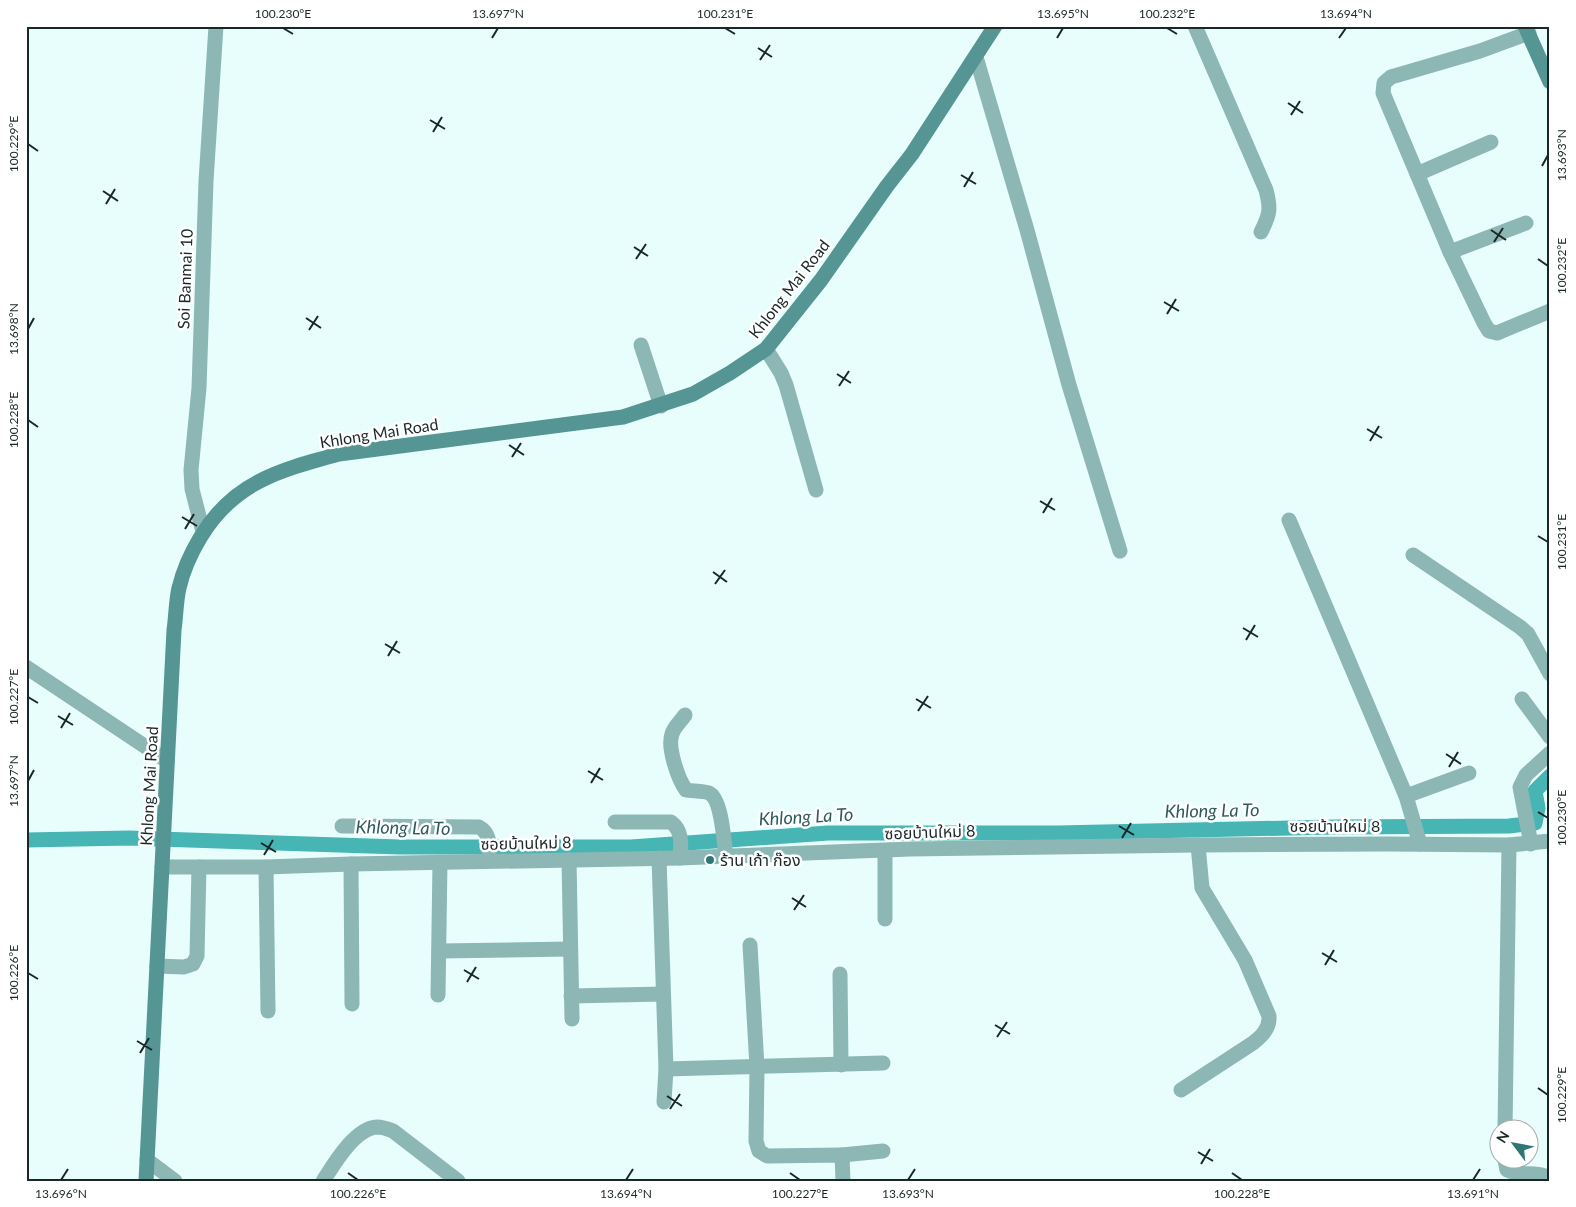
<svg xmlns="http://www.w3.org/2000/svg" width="1576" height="1207" font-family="Lato,'Noto Sans Thai',sans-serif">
  <rect width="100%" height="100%" fill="#e8fefd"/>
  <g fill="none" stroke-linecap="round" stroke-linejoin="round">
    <!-- canal -->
    <path stroke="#46b5b3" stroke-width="15" d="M 26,840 L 129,838 L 400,847 L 631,847 L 828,833 L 1058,833 L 1334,827 L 1509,826 L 1535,823 L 1538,808 L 1535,791 L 1550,776"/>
    <!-- street -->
    <g stroke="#8db7b5" stroke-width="15">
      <path d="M 1195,26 L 1266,190 C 1271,209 1270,214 1261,232"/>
      <path d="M 1529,33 L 1480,51 L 1391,77 L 1384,83 L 1383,93 L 1450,252 L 1484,323 L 1489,331 L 1497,333 L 1550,311"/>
      <path d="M 976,57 L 1027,230 L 1069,385 L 1120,551"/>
      <path d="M 1417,174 L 1491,142"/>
      <path d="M 1450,252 L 1526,223"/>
      <path d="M 641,345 L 661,406"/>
      <path d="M 766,349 L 781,373 L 786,385 L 816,490"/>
      <path d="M 1289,520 L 1406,796 L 1420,844"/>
      <path d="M 203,532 L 192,489 L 191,470 L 199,388 L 206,181 L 216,26"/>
      <path d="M 1413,555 L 1520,627 L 1528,634 L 1550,674"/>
      <path d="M 26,667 L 167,761"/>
      <path d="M 1522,699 L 1550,737"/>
      <path d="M 685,715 C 681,721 674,727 672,734 C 667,747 678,779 686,790 C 691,791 705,791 709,793 C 722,799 724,843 726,857"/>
      <path d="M 1406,796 L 1469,773"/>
      <path d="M 615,822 L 671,822 C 683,831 681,845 680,858"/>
      <path d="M 342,826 L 479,827 C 492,834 489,849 489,861"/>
      <path d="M 1531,844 L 1520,787 L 1526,775 L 1550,753"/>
      <path d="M 885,851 L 885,919"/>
      <path d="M 659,858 L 666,1069 L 664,1102"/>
      <path d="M 569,860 L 572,1019"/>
      <path d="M 351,864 L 352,1004"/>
      <path d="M 162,867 L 266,867 L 351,864 L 680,858 L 910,849 L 1198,845 L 1389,844 L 1509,845 L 1550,841"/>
      <path d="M 266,867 L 268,1011"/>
      <path d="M 750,945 L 757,1067 L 756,1141 L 759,1151 L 767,1156 L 842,1155 L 843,1181"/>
      <path d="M 439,951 L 570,949"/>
      <path d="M 157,966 L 184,967 L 193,964 L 197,956 L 199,867"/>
      <path d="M 840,974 L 841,1065"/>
      <path d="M 438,995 L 440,862"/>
      <path d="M 571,996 L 663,994"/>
      <path d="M 666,1069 L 883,1063"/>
      <path d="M 1181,1090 L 1253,1043 C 1262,1036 1270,1028 1269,1016 L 1245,960 L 1202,888 L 1198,845"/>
      <path d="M 1505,1130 L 1509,845"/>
      <path d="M 842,1155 L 883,1151"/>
      <path d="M 147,1160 L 175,1181"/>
      <path d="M 1505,1160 L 1507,1170 C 1518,1176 1533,1172 1545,1176 L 1548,1181"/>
      <path d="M 323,1181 C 334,1164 355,1128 377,1127 C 383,1127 388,1129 393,1131 L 458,1181"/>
    </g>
    <!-- secondary -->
    <g stroke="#559695" stroke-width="15">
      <path d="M 1525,26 L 1550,82"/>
      <path d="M 146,1181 L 174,630 C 176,616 176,601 179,588 C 183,571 191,553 200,538 C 233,482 280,470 339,454 L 623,417 L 693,394 L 730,373 L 766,349 L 821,280 L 887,186 L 912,154 L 995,26"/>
    </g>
  </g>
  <!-- ticks -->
  <path fill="none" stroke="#1a2727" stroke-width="2" d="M 283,28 L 293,34M 725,28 L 735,34M 1167,28 L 1177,34M 492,38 L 498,28M 1057,38 L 1063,28M 1339,38 L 1346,28M 758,48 L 772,57M 760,60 L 770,45M 1288,103 L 1303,113M 1291,115 L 1300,101M 430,120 L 445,129M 433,132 L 442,117M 28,144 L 38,151M 1542,166 L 1548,155M 961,175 L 976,184M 964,187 L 973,172M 103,191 L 118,201M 106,204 L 115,189M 1491,230 L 1506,240M 1494,242 L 1503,228M 634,247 L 648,256M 636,259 L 646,244M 1538,259 L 1548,266M 1164,302 L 1179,311M 1167,314 L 1176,299M 306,318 L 321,328M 28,329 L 34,318M 309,330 L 318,316M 837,374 L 851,383M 839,386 L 849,371M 28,420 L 38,427M 1367,429 L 1382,438M 1370,441 L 1379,426M 509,445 L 524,455M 512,457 L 521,443M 1040,501 L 1055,510M 1043,513 L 1052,498M 182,517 L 197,526M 185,529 L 194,514M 1538,536 L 1548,542M 713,572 L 727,582M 715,584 L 725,570M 1243,628 L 1258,637M 1246,640 L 1255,625M 385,644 L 400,653M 388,656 L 397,641M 28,697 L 38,703M 916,699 L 931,708M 918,711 L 928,696M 58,716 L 73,725M 61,728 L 70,713M 1446,754 L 1461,764M 1449,767 L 1458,752M 588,771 L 603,780M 28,781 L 34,770M 591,783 L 600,768M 1538,812 L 1548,818M 1119,826 L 1134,835M 1122,838 L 1131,823M 261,843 L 276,852M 264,855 L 273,840M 792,898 L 806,907M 794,910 L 804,895M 1322,953 L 1337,962M 1325,965 L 1334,950M 464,970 L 479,979M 28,973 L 38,979M 467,982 L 476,967M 995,1025 L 1010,1034M 997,1037 L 1007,1022M 137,1041 L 152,1050M 140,1053 L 149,1038M 1538,1088 L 1548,1095M 667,1096 L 682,1106M 670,1109 L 680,1094M 1198,1152 L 1213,1161M 1201,1164 L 1210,1149M 348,1173 L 358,1180M 790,1173 L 800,1180M 1232,1173 L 1242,1180M 61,1180 L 68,1169M 626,1180 L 633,1169M 908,1180 L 915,1169M 1473,1180 L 1480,1169"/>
  <!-- markers -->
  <circle fill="#2d7775" stroke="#fff" stroke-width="2" cx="710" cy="860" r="5"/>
  <g text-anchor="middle" stroke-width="5" stroke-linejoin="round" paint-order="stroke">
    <!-- street labels -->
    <g font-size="16" fill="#1a2727" stroke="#fff">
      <text transform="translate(185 279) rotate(-88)" y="6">Soi Banmai 10</text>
      <text transform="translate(789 289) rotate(-52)" y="6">Khlong Mai Road</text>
      <text transform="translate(379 433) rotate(-9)" y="6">Khlong Mai Road</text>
      <text transform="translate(149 786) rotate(-87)" y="6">Khlong Mai Road</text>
      <text x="1335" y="832">ซอยบ้านใหม่ 8</text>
      <text transform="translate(930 832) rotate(-2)" y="6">ซอยบ้านใหม่ 8</text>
      <text transform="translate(526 843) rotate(-1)" y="6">ซอยบ้านใหม่ 8</text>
    </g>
    <!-- poi labels -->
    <g font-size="16" fill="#1a2727" stroke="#fff" text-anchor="start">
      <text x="720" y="866">ร้าน เก้า ก๊อง</text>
    </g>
    <!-- water labels -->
    <g font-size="18" font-style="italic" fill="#2b5b5a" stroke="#fff">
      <text transform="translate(1212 811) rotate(-1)" y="6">Khlong La To</text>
      <text transform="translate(806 817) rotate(-3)" y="6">Khlong La To</text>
      <text transform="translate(403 828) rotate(1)" y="6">Khlong La To</text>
    </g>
  </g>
  <!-- border -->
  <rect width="1576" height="1207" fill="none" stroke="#ffffff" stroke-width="55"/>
  <!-- north arrow -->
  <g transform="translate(1514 1144) rotate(302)"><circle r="24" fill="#ffffff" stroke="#a3a9a9"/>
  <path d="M0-4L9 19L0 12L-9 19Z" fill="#2d7775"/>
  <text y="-8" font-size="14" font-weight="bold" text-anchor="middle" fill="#1a2727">N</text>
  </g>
  <rect x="28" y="28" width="1520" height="1152" fill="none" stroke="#1a2727" stroke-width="2"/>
  <g font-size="12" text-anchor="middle" fill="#1a2727">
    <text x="283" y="18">100.230°E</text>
    <text x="498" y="18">13.697°N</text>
    <text x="725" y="18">100.231°E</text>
    <text x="1063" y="18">13.695°N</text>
    <text x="1167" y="18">100.232°E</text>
    <text x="1346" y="18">13.694°N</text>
    <text transform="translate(14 144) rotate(-90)" y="4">100.229°E</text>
    <text transform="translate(1562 155) rotate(-90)" y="4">13.693°N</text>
    <text transform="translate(1562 266) rotate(-90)" y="4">100.232°E</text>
    <text transform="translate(14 329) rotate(-90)" y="4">13.698°N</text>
    <text transform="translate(14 420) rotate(-90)" y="4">100.228°E</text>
    <text transform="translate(1562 542) rotate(-90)" y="4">100.231°E</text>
    <text transform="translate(14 697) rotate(-90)" y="4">100.227°E</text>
    <text transform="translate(14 781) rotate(-90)" y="4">13.697°N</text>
    <text transform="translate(1562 818) rotate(-90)" y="4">100.230°E</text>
    <text transform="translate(14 973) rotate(-90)" y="4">100.226°E</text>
    <text transform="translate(1562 1095) rotate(-90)" y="4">100.229°E</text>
    <text x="61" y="1198">13.696°N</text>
    <text x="358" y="1198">100.226°E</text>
    <text x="626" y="1198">13.694°N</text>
    <text x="800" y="1198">100.227°E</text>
    <text x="908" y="1198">13.693°N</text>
    <text x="1242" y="1198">100.228°E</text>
    <text x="1473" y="1198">13.691°N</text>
  </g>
</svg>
